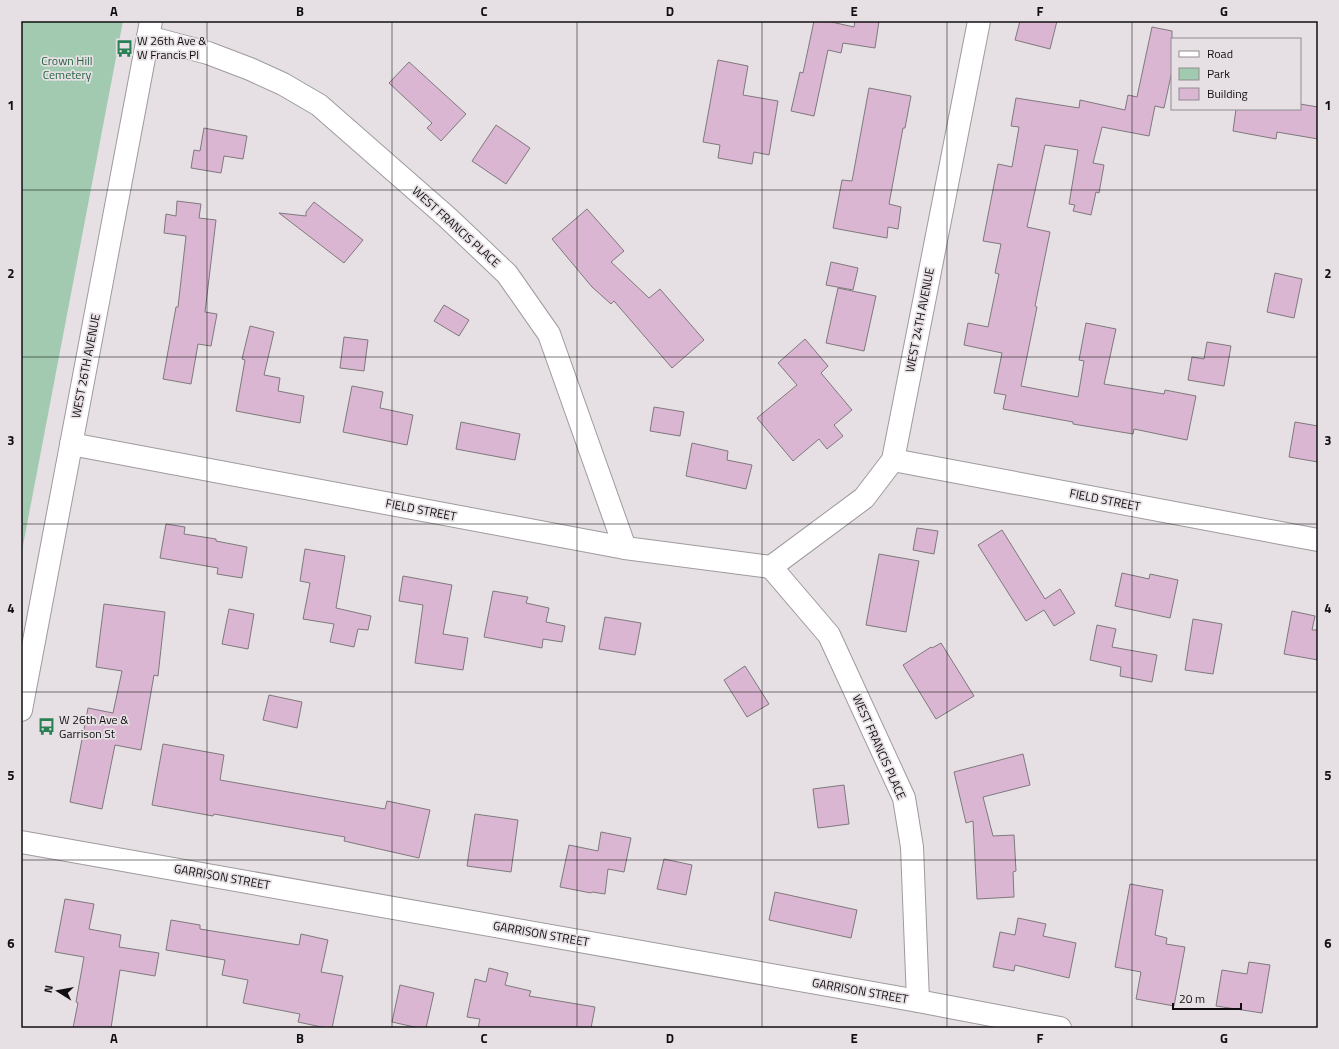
<svg xmlns="http://www.w3.org/2000/svg" width="1339" height="1049" font-family="'Titillium Web',sans-serif">
  <rect width="100%" height="100%" fill="#e6e0e4"/>
  <!-- green -->
  <path fill="#a2cab1" d="M 21,21 L 123,21 L 21,556 Z"/>
  <!-- building -->
  <g fill="#dbb6d2" stroke="#7e797c">
    <path d="M 814,21 L 827,21 L 854,27 L 855,21 L 879,21 L 875,48 L 843,43 L 841,53 L 828,50 L 814,116 L 791,111 L 800,72 L 803,73 Z"/>
    <path d="M 1020,21 L 1057,21 L 1050,49 L 1015,40 Z"/>
    <path d="M 1152,27 L 1172,31 L 1172,71 L 1164,108 L 1155,106 L 1149,136 L 1102,127 L 1093,163 L 1104,165 L 1099,193 L 1096,192 L 1091,215 L 1073,211 L 1075,205 L 1069,204 L 1078,150 L 1045,145 L 1027,227 L 1050,232 L 1035,306 L 1037,307 L 1021,386 L 1078,397 L 1084,361 L 1079,360 L 1086,323 L 1116,329 L 1104,384 L 1164,394 L 1165,390 L 1196,396 L 1187,440 L 1134,429 L 1133,434 L 1073,424 L 1073,422 L 1003,409 L 1006,395 L 994,393 L 1002,353 L 964,345 L 968,323 L 988,327 L 999,274 L 995,273 L 1001,244 L 983,241 L 998,164 L 1012,167 L 1019,127 L 1011,126 L 1016,98 L 1079,108 L 1080,100 L 1125,110 L 1128,95 L 1137,97 Z"/>
    <path d="M 718,60 L 748,66 L 743,95 L 778,101 L 769,155 L 754,152 L 752,164 L 718,158 L 720,145 L 703,142 Z"/>
    <path d="M 409,62 L 466,114 L 441,141 L 427,128 L 432,123 L 389,83 Z"/>
    <path d="M 869,88 L 911,96 L 905,128 L 903,128 L 889,204 L 901,207 L 898,229 L 888,227 L 887,238 L 833,228 L 842,180 L 852,181 Z"/>
    <path d="M 1300,104 L 1318,107 L 1318,139 L 1277,132 L 1276,139 L 1233,131 L 1236,109 L 1300,109 Z"/>
    <path d="M 496,125 L 530,148 L 506,184 L 472,161 Z"/>
    <path d="M 204,128 L 247,136 L 243,159 L 224,156 L 221,173 L 191,168 L 194,150 L 200,151 Z"/>
    <path d="M 177,201 L 201,204 L 199,218 L 216,220 L 205,312 L 217,314 L 211,346 L 198,344 L 191,384 L 163,379 L 176,307 L 178,307 L 186,236 L 164,233 L 166,214 L 176,216 Z"/>
    <path d="M 314,202 L 363,240 L 344,263 L 279,213 L 306,216 L 306,212 Z"/>
    <path d="M 587,209 L 624,251 L 611,262 L 649,298 L 660,289 L 704,340 L 672,368 L 614,301 L 611,304 L 592,287 L 552,239 Z"/>
    <path d="M 831,262 L 858,268 L 853,290 L 826,285 Z"/>
    <path d="M 1275,273 L 1302,279 L 1294,318 L 1267,312 Z"/>
    <path d="M 838,288 L 876,296 L 864,351 L 826,343 Z"/>
    <path d="M 444,305 L 469,320 L 459,336 L 434,321 Z"/>
    <path d="M 250,326 L 274,332 L 264,375 L 280,378 L 278,391 L 304,396 L 300,423 L 236,411 L 245,360 L 242,359 Z"/>
    <path d="M 344,337 L 368,340 L 364,371 L 340,368 Z"/>
    <path d="M 805,339 L 828,366 L 821,373 L 852,410 L 834,425 L 843,436 L 827,449 L 819,439 L 793,461 L 757,418 L 797,385 L 778,363 Z"/>
    <path d="M 1207,342 L 1231,346 L 1224,386 L 1188,380 L 1192,357 L 1204,359 Z"/>
    <path d="M 352,386 L 383,392 L 380,408 L 413,415 L 407,445 L 343,432 Z"/>
    <path d="M 654,407 L 684,412 L 680,436 L 650,431 Z"/>
    <path d="M 461,422 L 520,434 L 515,460 L 456,449 Z"/>
    <path d="M 1295,422 L 1318,426 L 1318,462 L 1289,457 Z"/>
    <path d="M 692,443 L 728,451 L 727,460 L 752,465 L 746,489 L 686,476 Z"/>
    <path d="M 166,524 L 185,527 L 184,534 L 216,539 L 216,541 L 247,547 L 242,578 L 217,574 L 218,568 L 160,558 Z"/>
    <path d="M 917,528 L 938,531 L 934,554 L 913,550 Z"/>
    <path d="M 1002,530 L 1045,599 L 1060,589 L 1075,613 L 1054,626 L 1044,610 L 1026,621 L 978,545 Z"/>
    <path d="M 305,549 L 345,556 L 336,608 L 371,616 L 368,630 L 358,629 L 354,647 L 330,642 L 334,624 L 303,619 L 310,583 L 300,581 Z"/>
    <path d="M 879,554 L 919,561 L 906,632 L 866,625 Z"/>
    <path d="M 1122,573 L 1149,579 L 1150,574 L 1178,580 L 1170,618 L 1115,606 Z"/>
    <path d="M 403,576 L 452,585 L 443,634 L 468,638 L 463,670 L 415,663 L 423,605 L 399,601 Z"/>
    <path d="M 493,591 L 528,597 L 526,603 L 549,608 L 546,622 L 565,626 L 562,642 L 543,639 L 542,648 L 484,637 Z"/>
    <path d="M 104,604 L 165,612 L 158,676 L 154,675 L 141,750 L 115,745 L 102,809 L 70,802 L 88,708 L 113,713 L 122,671 L 96,667 Z"/>
    <path d="M 229,609 L 254,614 L 248,649 L 222,644 Z"/>
    <path d="M 1292,611 L 1315,616 L 1312,630 L 1318,630 L 1318,660 L 1284,654 Z"/>
    <path d="M 605,617 L 641,623 L 635,655 L 599,649 Z"/>
    <path d="M 1193,619 L 1222,624 L 1213,674 L 1185,670 Z"/>
    <path d="M 1097,625 L 1116,629 L 1112,647 L 1157,655 L 1152,682 L 1120,676 L 1121,667 L 1090,660 Z"/>
    <path d="M 941,643 L 974,696 L 936,719 L 903,665 L 931,647 L 932,648 Z"/>
    <path d="M 745,666 L 769,704 L 747,717 L 724,680 Z"/>
    <path d="M 269,695 L 302,702 L 297,728 L 263,720 Z"/>
    <path d="M 163,744 L 224,755 L 220,780 L 385,809 L 387,801 L 430,810 L 419,858 L 344,841 L 345,837 L 214,814 L 213,816 L 152,805 Z"/>
    <path d="M 1023,754 L 1030,785 L 983,797 L 993,836 L 1014,835 L 1016,871 L 1013,872 L 1014,897 L 977,899 L 973,821 L 966,823 L 954,772 Z"/>
    <path d="M 844,785 L 849,824 L 818,828 L 813,789 Z"/>
    <path d="M 475,814 L 518,820 L 511,872 L 467,866 Z"/>
    <path d="M 601,832 L 631,838 L 624,872 L 608,869 L 605,894 L 592,892 L 591,893 L 560,887 L 569,845 L 598,851 Z"/>
    <path d="M 664,859 L 692,865 L 686,895 L 657,889 Z"/>
    <path d="M 1130,884 L 1163,890 L 1155,935 L 1167,938 L 1166,944 L 1185,947 L 1174,1006 L 1136,999 L 1141,972 L 1115,967 Z"/>
    <path d="M 775,892 L 857,910 L 851,938 L 769,920 Z"/>
    <path d="M 65,899 L 94,904 L 89,929 L 121,935 L 119,947 L 159,953 L 155,976 L 120,970 L 111,1028 L 73,1028 L 78,1003 L 76,1002 L 84,957 L 55,952 Z"/>
    <path d="M 1018,918 L 1046,924 L 1043,936 L 1076,943 L 1069,978 L 1015,965 L 1014,971 L 993,967 L 1000,932 L 1015,935 Z"/>
    <path d="M 171,920 L 200,925 L 200,929 L 299,945 L 301,934 L 328,940 L 321,972 L 343,976 L 332,1028 L 326,1028 L 298,1022 L 300,1014 L 243,1003 L 248,980 L 222,975 L 225,960 L 166,950 Z"/>
    <path d="M 1249,962 L 1270,965 L 1262,1013 L 1216,1006 L 1222,970 L 1247,974 Z"/>
    <path d="M 489,968 L 508,973 L 505,985 L 531,991 L 529,996 L 595,1007 L 591,1028 L 478,1028 L 480,1019 L 467,1017 L 475,979 L 486,982 Z"/>
    <path d="M 400,985 L 434,993 L 426,1028 L 419,1028 L 392,1022 Z"/>
  </g>
  <g fill="none" stroke-linecap="round" stroke-linejoin="round">
    <defs>
      <g id="minor">
        <path d="M 148,37 L 208,53 L 250,69 L 283,84 L 319,105 L 448,218 L 507,274 L 549,334 L 625,548"/>
        <path d="M 71,444 L 625,548 L 771,567"/>
        <path d="M 893,460 L 1318,540"/>
        <path d="M 771,567 L 864,498 L 893,460 L 979,21"/>
        <path d="M 771,567 L 829,635 L 904,798 L 912,847 L 918,1001"/>
        <path d="M 21,710 L 151,21"/>
        <path d="M 21,842 L 918,1001 L 1060,1028"/>
      </g>
    </defs>
    <!-- minor casing -->
    <use href="#minor" stroke="#9f9a9e" stroke-width="24"/>
    <!-- minor -->
    <use href="#minor" stroke="#fff" stroke-width="22"/>
  </g>
  <!-- grid -->
  <path fill="none" stroke="#110f11" stroke-width="1" stroke-opacity="0.55" d="M 207,21 L 207,1028M 392,21 L 392,1028M 577,21 L 577,1028M 762,21 L 762,1028M 947,21 L 947,1028M 1132,21 L 1132,1028M 21,190 L 1318,190M 21,357 L 1318,357M 21,524 L 1318,524M 21,692 L 1318,692M 21,860 L 1318,860"/>
  <!-- icons -->
  <defs>
    <symbol id="bus-bare" viewBox="-9 -9 18 18"><path d="M-5-6H5V4H4V6H2V4H-2V6H-4V4H-5ZM-3.5-4V0h7V-4ZM-3.5 1.2v1.5H-2V1.2ZM2 1.2v1.5H3.5V1.2Z" fill="#288054" stroke="#e6e0e4" stroke-width="2.5" paint-order="stroke"/></symbol>
  </defs>
  <g fill-rule="evenodd">
    <use href="#bus-bare" x="112" y="36" width="25" height="25"/>
    <use href="#bus-bare" x="34" y="714" width="25" height="25"/>
  </g>
  <g text-anchor="middle" stroke-width="3.5" stroke-linejoin="round" paint-order="stroke">
    <!-- poi labels -->
    <g font-size="12" fill="#110f11" stroke="#e6e0e4" text-anchor="start">
      <text x="137" y="45">W 26th Ave &amp;<tspan x="137" dy="14">W Francis Pl</tspan></text>
      <text x="59" y="724">W 26th Ave &amp;<tspan x="59" dy="14">Garrison St</tspan></text>
    </g>
    <!-- park labels -->
    <g font-size="12" fill="#236442" stroke="#e6e0e4">
      <text x="67" y="65">Crown Hill<tspan x="67" dy="14">Cemetery</tspan></text>
    </g>
    <!-- street labels -->
    <g font-size="12" fill="#110f11" stroke="#e6e0e4">
      <text transform="translate(456 227) rotate(42)" y="4">WEST FRANCIS PLACE</text>
      <text transform="translate(920 320) rotate(-79)" y="4">WEST 24TH AVENUE</text>
      <text transform="translate(86 366) rotate(-79)" y="4">WEST 26TH AVENUE</text>
      <text transform="translate(1105 500) rotate(11)" y="4">FIELD STREET</text>
      <text transform="translate(421 510) rotate(11)" y="4">FIELD STREET</text>
      <text transform="translate(879 747) rotate(66)" y="4">WEST FRANCIS PLACE</text>
      <text transform="translate(222 877) rotate(10)" y="4">GARRISON STREET</text>
      <text transform="translate(541 934) rotate(10)" y="4">GARRISON STREET</text>
      <text transform="translate(860 991) rotate(10)" y="4">GARRISON STREET</text>
    </g>
  </g>
  <!-- border -->
  <rect width="1339" height="1049" fill="none" stroke="#e6e0e4" stroke-width="44"/>
  <!-- legend -->
  <rect x="1171" y="38" width="130" height="72" fill="#e6e0e4" stroke="#918c90"/>
  <rect x="1179" y="51" width="20" height="6" fill="#ffffff" stroke="#918c90"/>
  <text x="1207" y="58" font-size="12" fill="#110f11">Road</text>
  <rect x="1179" y="68" width="20" height="12" fill="#a2cab1" stroke="#918c90"/>
  <text x="1207" y="78" font-size="12" fill="#110f11">Park</text>
  <rect x="1179" y="88" width="20" height="12" fill="#dbb6d2" stroke="#918c90"/>
  <text x="1207" y="98" font-size="12" fill="#110f11">Building</text>
  <!-- north arrow -->
  <g transform="translate(58 991) rotate(281)" stroke="#e6e0e4" stroke-width="3" paint-order="stroke">
  <path d="M0-3L7 15L0 10L-7 15Z" fill="#110f11"/>
  <text y="-6" font-size="11" font-weight="bold" text-anchor="middle" fill="#110f11">N</text>
  </g>
  <!-- scale -->
  <path d="M1173 1003v6h68v-6" fill="none" stroke="#110f11" stroke-width="2"/>
  <text x="1179" y="1003" font-size="12" fill="#110f11" stroke="#e6e0e4" stroke-width="3" paint-order="stroke">20 m</text>
  <rect x="22" y="22" width="1295" height="1005" fill="none" stroke="#110f11" stroke-width="1.5"/>
  <g font-size="13" text-anchor="middle" font-weight="bold" fill="#110f11">
    <text x="114" y="16">A</text>
    <text x="300" y="16">B</text>
    <text x="484" y="16">C</text>
    <text x="670" y="16">D</text>
    <text x="854" y="16">E</text>
    <text x="1040" y="16">F</text>
    <text x="1224" y="16">G</text>
    <text x="11" y="110">1</text>
    <text x="1328" y="110">1</text>
    <text x="11" y="278">2</text>
    <text x="1328" y="278">2</text>
    <text x="11" y="445">3</text>
    <text x="1328" y="445">3</text>
    <text x="11" y="613">4</text>
    <text x="1328" y="613">4</text>
    <text x="11" y="780">5</text>
    <text x="1328" y="780">5</text>
    <text x="11" y="948">6</text>
    <text x="1328" y="948">6</text>
    <text x="114" y="1043">A</text>
    <text x="300" y="1043">B</text>
    <text x="484" y="1043">C</text>
    <text x="670" y="1043">D</text>
    <text x="854" y="1043">E</text>
    <text x="1040" y="1043">F</text>
    <text x="1224" y="1043">G</text>
  </g>
</svg>
